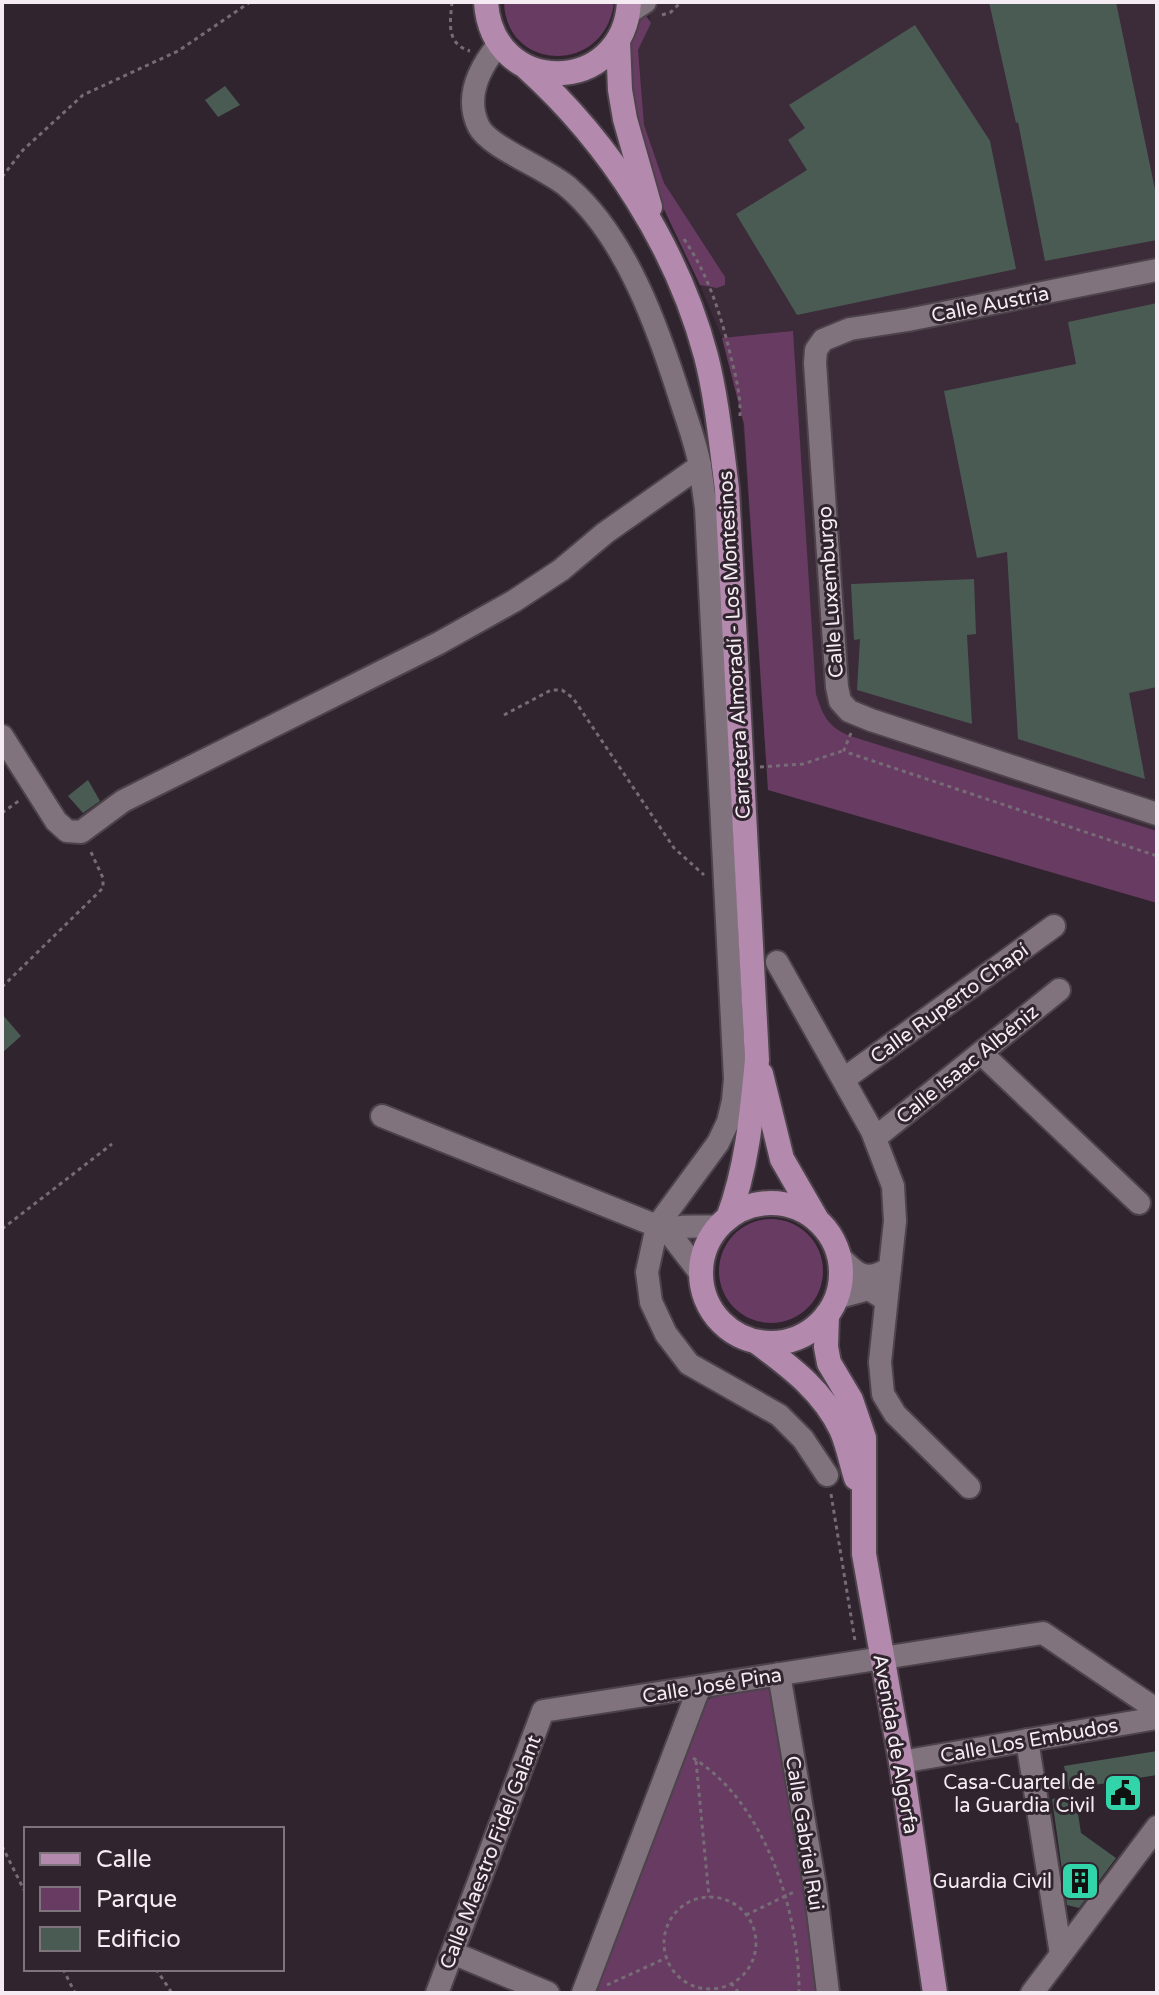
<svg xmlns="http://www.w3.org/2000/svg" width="1159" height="1995" font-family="'Varela Round',sans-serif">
  <rect width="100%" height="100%" fill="#30242e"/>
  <!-- built -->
  <path fill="#3c2b39" d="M 648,2 L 1157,2 L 1157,903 L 768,790 L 743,423 L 722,338 L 700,285 L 653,186 L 627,51 L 644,13 L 650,20 Z"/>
  <!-- green -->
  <g fill="#673b62">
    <path d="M 504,2 L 614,2 C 606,75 506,73 504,2 Z"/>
    <path d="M 644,13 L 651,23 L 638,50 L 644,125 L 664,183 L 725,277 L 725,285 L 717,288 L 700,285 L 653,186 L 630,106 L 627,51 Z"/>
    <path d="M 793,331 L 816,694 C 823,716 828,727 850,736 L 1157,831 L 1157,903 L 768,790 L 744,424 L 722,338 Z"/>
    <circle cx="771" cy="1271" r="52"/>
    <path d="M 766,1688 L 773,1692 L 777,1701 L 819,1993 L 595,1993 L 701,1705 C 717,1690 745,1691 766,1688 Z"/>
  </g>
  <!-- building -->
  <g fill="#4a5b54">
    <path d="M 989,2 L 1116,2 L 1157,199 L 1157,240 L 1045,261 L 1018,122 L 1016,123 Z"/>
    <path d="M 915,25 L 990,141 L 1016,269 L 797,315 L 736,214 L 807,170 L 788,140 L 805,128 L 789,105 Z"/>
    <path d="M 225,86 L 240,105 L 218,117 L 205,100 Z"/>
    <path d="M 1157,303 L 1157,687 L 1129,693 L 1145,779 L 1018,739 L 1007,552 L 977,558 L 944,391 L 1076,364 L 1068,322 Z"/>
    <path d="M 974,579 L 976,634 L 967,635 L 972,724 L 857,690 L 860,639 L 854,640 L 851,584 Z"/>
    <path d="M 88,780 L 100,801 L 83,813 L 68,796 Z"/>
    <path d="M 2,1014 L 21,1036 L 2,1053 Z"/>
    <path d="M 1157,1751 L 1157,1775 L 1069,1789 L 1064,1766 Z"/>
    <path d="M 1075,1795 L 1081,1833 L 1116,1858 L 1079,1908 L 1067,1905 L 1052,1799 Z"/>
  </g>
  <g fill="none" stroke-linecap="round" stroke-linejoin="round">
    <defs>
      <g id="minor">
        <path d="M 628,13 L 645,2"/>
        <path d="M 1157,270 L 908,320 L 850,329 L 823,340 L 816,350 L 815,363 L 837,687 L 840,701 L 849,711 L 871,720 L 1157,814"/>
        <path d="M 700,466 L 706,508 L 735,1079 L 733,1101 L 728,1122 L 718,1143 L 657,1226 L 647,1272 L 651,1302 L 666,1334 L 689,1364 L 779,1415 L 803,1439 L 827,1475"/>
        <path d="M 2,736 L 56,821 L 67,831 L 81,832 L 123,801 L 439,643 L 514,601 L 561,570 L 605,533 L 700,466 C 696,444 688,423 681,401 C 659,331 627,238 569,188 C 548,169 490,148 479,127 C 464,97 479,68 499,44"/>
        <path d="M 777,962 L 872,1131 L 893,1186 L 895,1221 L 880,1362 L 883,1394 L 895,1414 L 969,1487"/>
        <path d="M 981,1053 L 1139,1203"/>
        <path d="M 844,1079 L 1054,926"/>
        <path d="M 382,1116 L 667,1230 L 701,1274"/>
        <path d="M 875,1138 L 1059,990"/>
        <path d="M 667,1230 C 685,1224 701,1228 719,1226"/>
        <path d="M 839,1256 C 857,1275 866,1283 890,1268"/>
        <path d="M 836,1298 L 869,1289 L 883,1298"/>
        <path d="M 779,1674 L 815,1886 L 828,1993"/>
        <path d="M 1027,1740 L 1061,1954"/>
        <path d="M 901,1762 L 1157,1718"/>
        <path d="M 453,1953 L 548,1993"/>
        <path d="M 437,1993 L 543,1711 L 1043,1633 L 1157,1710"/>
        <path d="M 583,1993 L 699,1688"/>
        <path d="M 1032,1993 L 1157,1827"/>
      </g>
      <g id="major">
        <path d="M 486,2 C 492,98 624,96 629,2"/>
        <path d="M 618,41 L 620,90 L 625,119 L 650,207"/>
        <path d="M 527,68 C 610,143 677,247 706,356 C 717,399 721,444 727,489 L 757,1060 C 752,1112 747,1168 728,1218"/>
        <path d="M 761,1074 L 782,1159 L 816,1218"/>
        <circle cx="771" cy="1273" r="70"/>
        <path d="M 827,1315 L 826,1347 L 829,1363 L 851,1400 L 864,1438 L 864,1554 L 901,1762 L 935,1993"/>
        <path d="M 757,1342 C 790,1367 822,1390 841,1429 C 848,1445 851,1462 856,1478"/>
      </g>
    </defs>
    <!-- minor casing -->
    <use href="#minor" stroke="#4d434b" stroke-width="26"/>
    <!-- major casing -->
    <use href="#major" stroke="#4d434b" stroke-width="28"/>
    <!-- path -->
    <g stroke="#776c75" stroke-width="3" stroke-dasharray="4 4" stroke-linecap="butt">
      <path d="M 452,2 C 450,23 446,44 470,51"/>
      <path d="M 662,15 L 671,12 L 681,2"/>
      <path d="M 2,177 L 23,150 L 83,95 L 178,51 L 250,2"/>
      <path d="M 684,239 C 707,273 719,309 729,349 C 734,371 741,392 740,416"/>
      <path d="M 504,715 L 551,690 L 562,690 L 573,698 L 674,848 L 704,875"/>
      <path d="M 851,733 L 844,750 L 849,753 L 1157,856"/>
      <path d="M 760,767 L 803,764 L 842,751"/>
      <path d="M 2,813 L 20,800"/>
      <path d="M 2,987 L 103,888 L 103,878 L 90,850"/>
      <path d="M 2,1229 L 112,1144"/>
      <path d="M 831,1494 L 855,1641"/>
      <path d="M 693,1758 C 765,1802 800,1913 799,1993"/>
      <path d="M 696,1761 L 709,1897"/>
      <path d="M 2,1846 L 26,1894"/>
      <circle cx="710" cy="1943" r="46"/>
      <path d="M 746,1915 L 796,1891"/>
      <path d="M 63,1969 L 75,1993"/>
      <path d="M 156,1969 L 172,1993"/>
      <path d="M 731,1983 L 739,1993"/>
      <path d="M 607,1985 L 666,1958"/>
    </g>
    <!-- minor -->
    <use href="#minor" stroke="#81737e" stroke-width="22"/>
    <!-- major -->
    <use href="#major" stroke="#b389ad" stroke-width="24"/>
  </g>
  <!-- icons -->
  <defs>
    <symbol id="civic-square" viewBox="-11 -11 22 22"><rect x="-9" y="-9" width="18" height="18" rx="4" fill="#32d4a9" stroke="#30242e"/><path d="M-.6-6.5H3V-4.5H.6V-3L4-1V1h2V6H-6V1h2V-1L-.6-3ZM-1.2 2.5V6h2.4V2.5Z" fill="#111"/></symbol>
    <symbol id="building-square" viewBox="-11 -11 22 22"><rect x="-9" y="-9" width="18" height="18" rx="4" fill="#32d4a9" stroke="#30242e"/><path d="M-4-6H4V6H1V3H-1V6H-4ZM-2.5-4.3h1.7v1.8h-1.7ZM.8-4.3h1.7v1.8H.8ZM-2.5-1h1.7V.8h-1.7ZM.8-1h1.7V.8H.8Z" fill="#111"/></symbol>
  </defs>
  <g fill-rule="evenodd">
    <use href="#civic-square" x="1101" y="1771" width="44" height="44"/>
    <use href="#building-square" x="1058" y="1859" width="44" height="44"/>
  </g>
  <g text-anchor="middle" stroke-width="6" stroke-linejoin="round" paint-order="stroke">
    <!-- street labels -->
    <g font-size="20" fill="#f4ecf2" stroke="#30242e">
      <text transform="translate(990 304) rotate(-11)" y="7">Calle Austria</text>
      <text transform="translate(830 592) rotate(-94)" y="7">Calle Luxemburgo</text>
      <text transform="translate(734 645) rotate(-93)" y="7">Carretera Almoradí - Los Montesinos</text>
      <text transform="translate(949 1003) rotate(-36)" y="7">Calle Ruperto Chapí</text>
      <text transform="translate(967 1064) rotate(-39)" y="7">Calle Isaac Albéniz</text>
      <text transform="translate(712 1685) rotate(-9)" y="7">Calle José Pina</text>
      <text transform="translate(1029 1740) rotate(-10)" y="7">Calle Los Embudos</text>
      <text transform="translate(896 1744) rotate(80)" y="7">Avenida de Algorfa</text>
      <text transform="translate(805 1833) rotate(81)" y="7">Calle Gabriel Rui</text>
      <text transform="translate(490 1852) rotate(-69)" y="7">Calle Maestro Fidel Galant</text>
    </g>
    <!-- poi labels -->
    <g font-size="20" fill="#f4ecf2" stroke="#30242e" text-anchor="end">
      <text x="1095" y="1789">Casa-Cuartel de<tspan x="1095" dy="23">la Guardia Civil</tspan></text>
      <text x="1052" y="1888">Guardia Civil</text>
    </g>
  </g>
  <!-- border -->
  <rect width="1159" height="1995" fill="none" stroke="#f4ecf2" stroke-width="8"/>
  <!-- legend -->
  <rect x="24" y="1827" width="260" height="144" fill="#30242e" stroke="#7e747c" stroke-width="2"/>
  <rect x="40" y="1853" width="40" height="12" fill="#b389ad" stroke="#7e747c" stroke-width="2"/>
  <text x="96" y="1867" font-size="24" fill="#f4ecf2">Calle</text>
  <rect x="40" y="1887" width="40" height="24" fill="#673b62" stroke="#7e747c" stroke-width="2"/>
  <text x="96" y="1907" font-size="24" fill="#f4ecf2">Parque</text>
  <rect x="40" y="1927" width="40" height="24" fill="#4a5b54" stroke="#7e747c" stroke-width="2"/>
  <text x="96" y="1947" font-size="24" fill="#f4ecf2">Edificio</text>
</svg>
